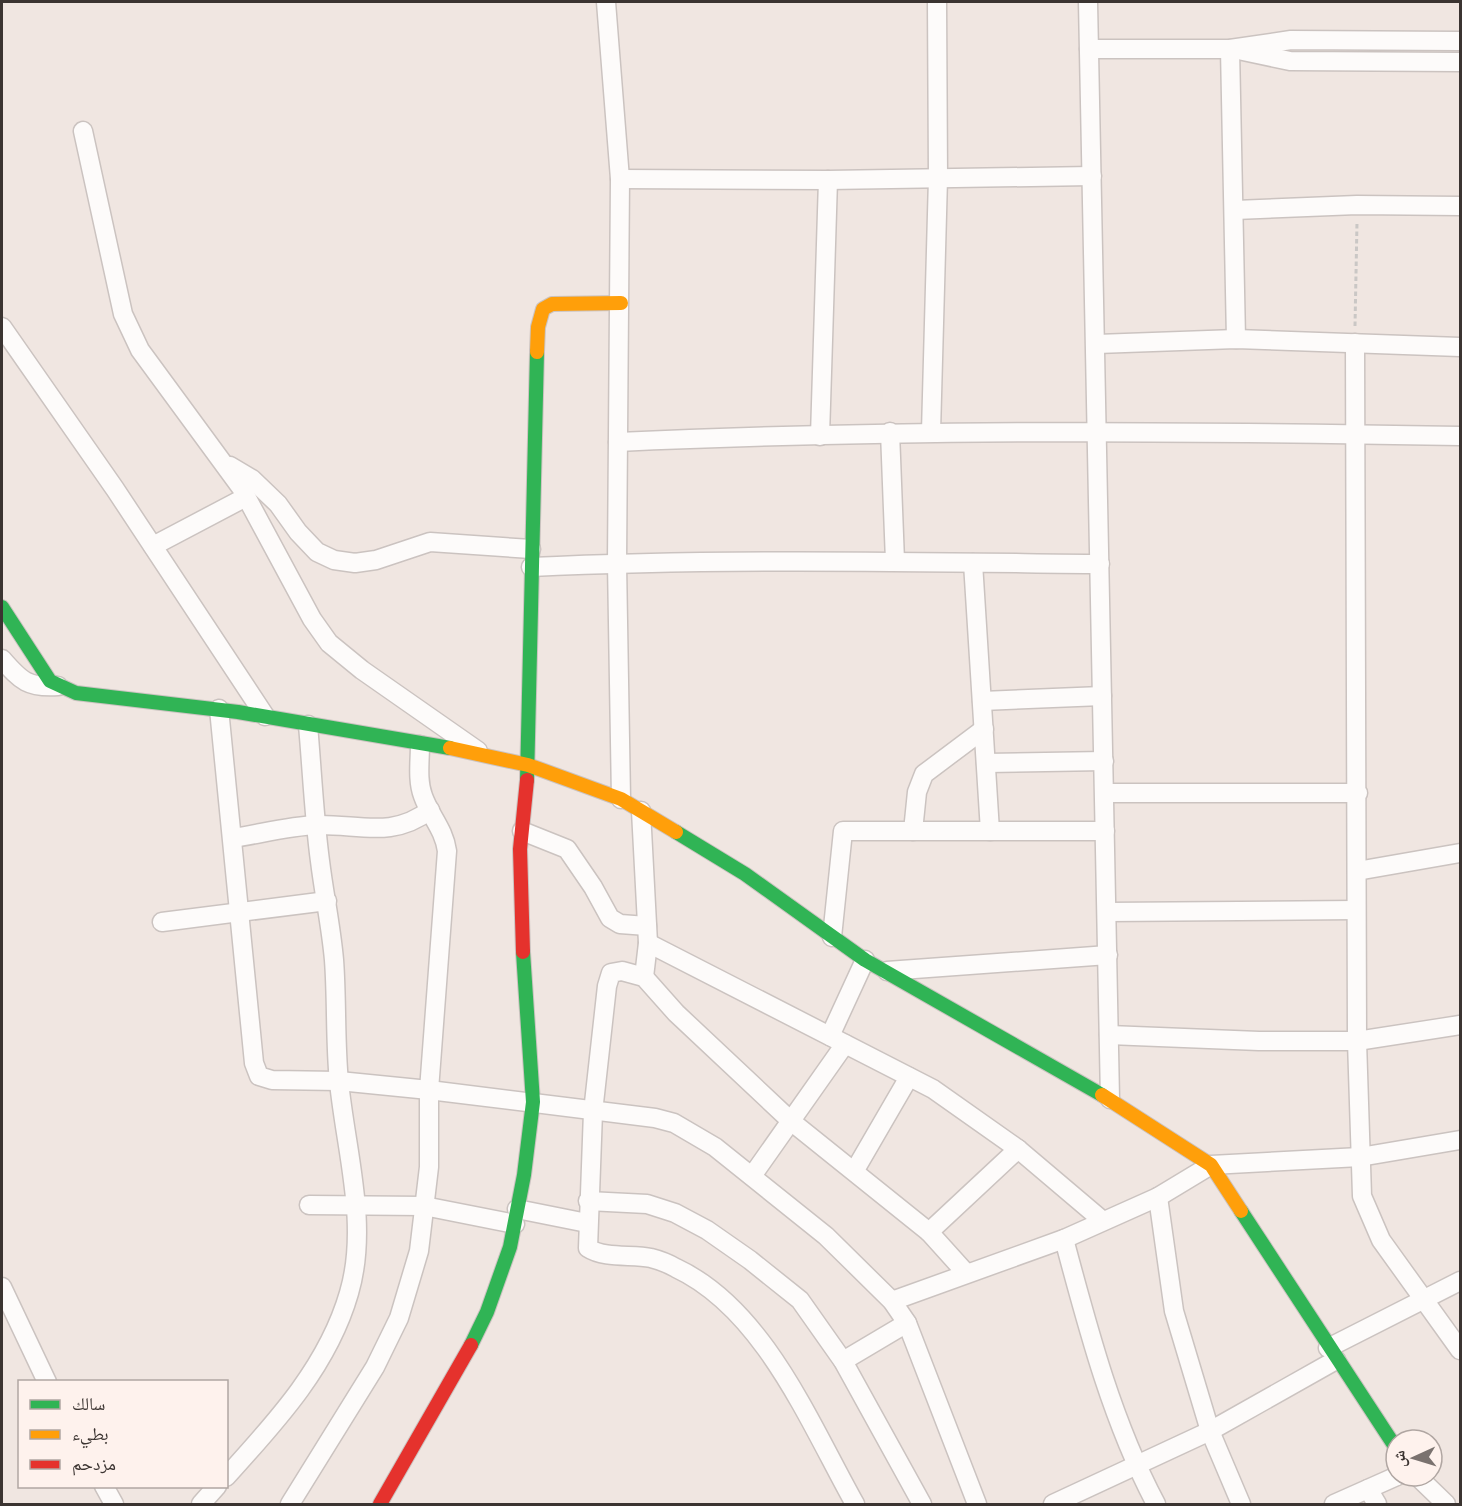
<svg xmlns="http://www.w3.org/2000/svg" width="1462" height="1506" font-family="'Space Grotesk','Noto Naskh Arabic',sans-serif">
  <rect width="100%" height="100%" fill="#f0e6e1"/>
  <g fill="none" stroke-linecap="round" stroke-linejoin="round">
    <defs>
      <g id="street">
        <path d="M 606,2 L 620,179 L 617,563 L 621,799"/>
        <path d="M 1088,2 L 1110,1099"/>
        <path d="M 1089,49 L 1230,49 L 1291,40 L 1460,41"/>
        <path d="M 1230,49 L 1236,339"/>
        <path d="M 1243,51 L 1290,61 L 1460,62"/>
        <path d="M 83,131 L 123,314 L 140,350 L 242,489 L 312,619 L 329,643 L 362,670 L 478,751"/>
        <path d="M 620,179 L 828,180 L 1092,176"/>
        <path d="M 1235,210 L 1357,205 L 1460,206"/>
        <path d="M 2,327 L 115,489 L 265,716"/>
        <path d="M 1355,343 L 1357,1041 L 1362,1196 L 1381,1240 L 1460,1350"/>
        <path d="M 1097,344 L 1236,339 L 1460,347"/>
        <path d="M 890,432 L 895,561"/>
        <path d="M 931,432 L 938,178 L 937,2"/>
        <path d="M 820,436 L 828,180"/>
        <path d="M 618,442 C 899,429 1179,431 1460,436"/>
        <path d="M 230,466 L 252,479 L 278,504 L 298,532 L 317,552 L 334,560 L 355,563 L 376,560 L 430,542 L 531,549"/>
        <path d="M 153,546 L 246,497"/>
        <path d="M 973,563 L 990,831"/>
        <path d="M 531,567 C 721,558 911,562 1100,564"/>
        <path d="M 2,659 C 21,681 28,688 58,686"/>
        <path d="M 982,701 L 1102,696"/>
        <path d="M 219,709 L 254,1063 L 259,1076 L 272,1080 L 339,1081 L 429,1090 L 655,1118 L 674,1123 L 715,1147 L 826,1236 L 892,1301 L 907,1323 L 977,1504"/>
        <path d="M 986,763 L 1104,761"/>
        <path d="M 1105,793 L 1358,793"/>
        <path d="M 641,811 L 648,943 L 644,977"/>
        <path d="M 522,831 L 567,849 L 593,887 L 610,918 L 620,924 L 647,926"/>
        <path d="M 913,831 L 917,792 L 924,774 L 984,729"/>
        <path d="M 233,838 C 260,834 289,826 317,825 C 359,824 392,839 430,810"/>
        <path d="M 1357,871 L 1460,853"/>
        <path d="M 1107,912 L 1356,910"/>
        <path d="M 162,922 L 327,901"/>
        <path d="M 832,937 L 843,831 L 1105,831"/>
        <path d="M 648,943 L 933,1089 L 1018,1149 L 1103,1221"/>
        <path d="M 887,971 L 1108,955"/>
        <path d="M 1109,1035 L 1259,1041 L 1357,1041 L 1460,1025"/>
        <path d="M 830,1036 L 865,960"/>
        <path d="M 855,1170 L 909,1077"/>
        <path d="M 752,1176 L 845,1044"/>
        <path d="M 1158,1197 L 1174,1311 L 1210,1431 L 1241,1504"/>
        <path d="M 588,1201 L 647,1204 L 675,1213 L 707,1230 L 750,1260 L 800,1300 L 843,1361 L 922,1504"/>
        <path d="M 309,1205 L 424,1206 L 515,1224"/>
        <path d="M 517,1209 L 587,1223"/>
        <path d="M 929,1232 L 1018,1149"/>
        <path d="M 1064,1239 C 1088,1329 1112,1421 1156,1504"/>
        <path d="M 2,1287 L 47,1382"/>
        <path d="M 892,1301 L 1064,1239 L 1158,1197 L 1211,1165 L 1360,1157 L 1460,1140"/>
        <path d="M 1328,1348 L 1460,1281"/>
        <path d="M 843,1361 L 907,1323"/>
        <path d="M 1417,1476 L 1446,1504"/>
        <path d="M 226,1477 C 276,1422 328,1366 349,1293 C 369,1225 346,1152 339,1082 C 335,1042 337,1000 334,960 C 331,926 324,894 320,861 C 314,816 312,770 308,725"/>
        <path d="M 104,1486 L 114,1504"/>
        <path d="M 1368,1489 L 1377,1504"/>
        <path d="M 201,1504 L 217,1486"/>
        <path d="M 290,1504 L 375,1367 L 399,1318 L 419,1251 L 429,1167 L 429,1090 L 447,851 C 444,829 430,816 423,796 C 417,780 420,761 420,745"/>
        <path d="M 855,1504 C 810,1424 764,1309 676,1268 C 669,1264 659,1260 651,1258 C 632,1254 605,1259 588,1248 L 593,1112 L 607,986 L 611,973 L 622,971 L 644,977 L 676,1013 L 792,1122 L 929,1232 L 966,1273"/>
        <path d="M 1053,1504 L 1210,1431 L 1336,1360"/>
        <path d="M 1334,1504 L 1397,1476"/>
      </g>
      <g id="fast">
        <path d="M 2,607 L 50,681 L 76,693 L 238,712 L 450,748"/>
        <path d="M 527,780 L 537,352"/>
        <path d="M 676,832 L 745,874 L 865,960 L 1102,1095"/>
        <path d="M 1241,1211 L 1396,1448"/>
        <path d="M 471,1345 L 487,1312 L 510,1247 L 524,1175 L 533,1102 L 523,952"/>
      </g>
      <g id="slow">
        <path d="M 537,352 L 538,327 L 543,309 L 552,304 L 621,303"/>
        <path d="M 450,748 L 528,765 L 621,799 L 676,832"/>
        <path d="M 1102,1095 L 1211,1165 L 1241,1211"/>
      </g>
      <g id="jam">
        <path d="M 523,952 L 520,849 L 527,780"/>
        <path d="M 380,1504 L 471,1345"/>
      </g>
    </defs>
    <!-- street casing -->
    <use href="#street" stroke="#cbc3c0" stroke-width="21"/>
    <!-- fast casing -->
    <use href="#fast" stroke="#cbc3c0" stroke-width="16"/>
    <!-- slow casing -->
    <use href="#slow" stroke="#cbc3c0" stroke-width="16"/>
    <!-- jam casing -->
    <use href="#jam" stroke="#cbc3c0" stroke-width="16"/>
    <!-- path -->
    <path stroke="#cac7c5" stroke-width="3" stroke-dasharray="4.5 3" stroke-linecap="butt" d="M 1355,326 L 1357,222"/>
    <!-- street -->
    <use href="#street" stroke="#fdfbfa" stroke-width="18"/>
    <!-- fast -->
    <use href="#fast" stroke="#30b455" stroke-width="14"/>
    <!-- slow -->
    <use href="#slow" stroke="#ff9f0a" stroke-width="14"/>
    <!-- jam -->
    <use href="#jam" stroke="#e5322d" stroke-width="14"/>
  </g>
  <!-- border -->
  <rect width="1462" height="1506" fill="none" stroke="#3b3431" stroke-width="6"/>
  <!-- legend -->
  <rect x="18" y="1380" width="210" height="108" fill="#fef2ed" stroke="#b0a6a2" stroke-width="1.5"/>
  <rect x="30" y="1400" width="30" height="9" fill="#30b455" stroke="#b0a6a2" stroke-width="1.5"/>
  <text x="72" y="1410" font-size="18" fill="#3b3431">سالك</text>
  <rect x="30" y="1430" width="30" height="9" fill="#ff9f0a" stroke="#b0a6a2" stroke-width="1.5"/>
  <text x="72" y="1440" font-size="18" fill="#3b3431">بطيء</text>
  <rect x="30" y="1460" width="30" height="9" fill="#e5322d" stroke="#b0a6a2" stroke-width="1.5"/>
  <text x="72" y="1470" font-size="18" fill="#3b3431">مزدحم</text>
  <!-- north arrow -->
  <g transform="translate(1414 1458) rotate(266)"><circle r="28" fill="#fef2ed" stroke="#b0a6a2" stroke-width="1.5"/>
  <path d="M0-4.5L10 22L0 15L-10 22Z" fill="#7a726f"/>
  <text y="-9" font-size="16" font-weight="bold" text-anchor="middle" fill="#3b3431">ش</text>
  </g>
</svg>
